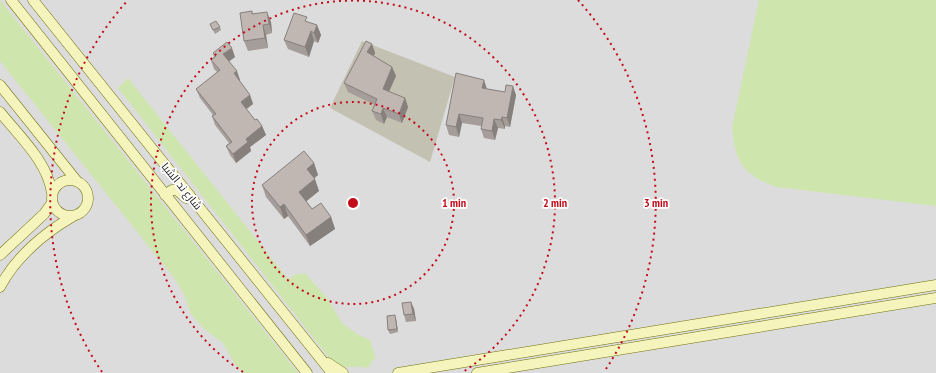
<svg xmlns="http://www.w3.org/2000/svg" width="936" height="373" font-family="'PT Sans Narrow',Cairo,sans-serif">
  <rect width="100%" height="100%" fill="#efebe6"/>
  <!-- residential -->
  <rect fill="#dddcdc" x="0" y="0" width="936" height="373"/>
  <!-- construction -->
  <path fill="#c3c2b2" d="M 362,41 L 455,77 L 430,162 L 330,108 Z"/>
  <!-- grass -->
  <g fill="#cee6ae">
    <path d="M 0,0 L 298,373 L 244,373 L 235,364 L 223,343 L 203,328 L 191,314 L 184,294 L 175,279 L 0,61 Z"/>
    <path d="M 759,0 L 936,0 L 936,206 L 776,187 C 744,175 735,163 732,128 Z"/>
    <path d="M 128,78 L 288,279 L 294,275 L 305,273 L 328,299 L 342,323 L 357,334 L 370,340 L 376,359 L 373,360 L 368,368 C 346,364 351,373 330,359 L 118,88 Z"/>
  </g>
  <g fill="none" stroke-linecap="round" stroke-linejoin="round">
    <defs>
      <g id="secondary">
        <path d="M 11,0 L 307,373"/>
        <path d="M 33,0 L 332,373"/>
        <path d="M 0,85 L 76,180"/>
        <path d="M 0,112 C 19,136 47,161 52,193"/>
        <circle cx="70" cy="198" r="18"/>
        <path d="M 165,195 L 172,190 L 177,190 L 186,198"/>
        <path d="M 0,255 L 44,214 L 52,203"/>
        <path d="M 0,287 C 15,258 44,233 72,217"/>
        <path d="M 328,363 L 343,373"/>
        <path d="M 398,373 L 936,285"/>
        <path d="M 477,373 L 936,298"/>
      </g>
    </defs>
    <!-- secondary casing -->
    <use href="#secondary" stroke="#6e710b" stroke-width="11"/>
    <!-- secondary -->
    <use href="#secondary" stroke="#f6f4bd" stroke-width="10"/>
  </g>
  <!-- wall -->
  <g fill="#a59d99">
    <path d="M 252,11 L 253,14 L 271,22 L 272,33 L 266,35 L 268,48 L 248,51 L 244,41 Z"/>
    <path d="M 308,22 L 317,25 L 321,35 L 318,43 L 314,41 L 309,57 L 288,49 L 284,40 Z"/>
    <path d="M 210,24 L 220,27 L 221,30 L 215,34 Z"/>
    <path d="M 372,44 L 375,53 L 374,56 L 392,67 L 396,76 L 389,92 L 405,98 L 408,107 L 402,123 L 387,117 L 384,124 L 376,120 L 372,111 L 375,105 L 348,92 L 344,83 Z"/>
    <path d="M 213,53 L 235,57 L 229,61 L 240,80 L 239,81 L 250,95 L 253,104 L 246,109 L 255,120 L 262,126 L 266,135 L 250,147 L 251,151 L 236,163 L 230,155 L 226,146 L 229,143 L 215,125 L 212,116 L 213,115 L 200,98 L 196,89 L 218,73 L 214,69 L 211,60 L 214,57 Z"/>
    <path d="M 487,89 L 516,95 L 510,127 L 505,126 L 505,129 L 498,128 L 495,140 L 484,138 L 481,129 L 481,126 L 462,123 L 459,137 L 449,135 L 446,125 Z"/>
    <path d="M 314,163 L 318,175 L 314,178 L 319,191 L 306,201 L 312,209 L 331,217 L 335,229 L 310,246 L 288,216 L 284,219 L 266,197 L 262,185 Z"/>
    <path d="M 411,302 L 414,309 L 416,321 L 406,322 L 404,315 Z"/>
    <path d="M 396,319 L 398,332 L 390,334 L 388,330 Z"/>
  </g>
  <!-- shaded-wall -->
  <g fill="#86807d">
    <path d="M 267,12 L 271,22 L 272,33 L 269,24 Z"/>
    <path d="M 263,25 L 266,35 L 268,48 L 265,38 Z"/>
    <path d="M 317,25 L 321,35 L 318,43 L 314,33 Z"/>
    <path d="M 311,31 L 314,41 L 309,57 L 305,47 Z"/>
    <path d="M 372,44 L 375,53 L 371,62 L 367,52 Z"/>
    <path d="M 232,48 L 235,57 L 227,63 L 223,54 Z"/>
    <path d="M 392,67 L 396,76 L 386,98 L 383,89 Z"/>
    <path d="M 237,71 L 240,80 L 237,82 L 234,73 Z"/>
    <path d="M 484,80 L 487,89 L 482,88 Z"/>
    <path d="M 513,86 L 516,95 L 510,127 L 507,118 Z"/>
    <path d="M 250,95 L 253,104 L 244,111 L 241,102 Z"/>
    <path d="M 405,98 L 408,107 L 402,123 L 399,114 Z"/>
    <path d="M 383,108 L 387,117 L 384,124 L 381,114 Z"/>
    <path d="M 459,114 L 462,123 L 459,137 L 456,127 Z"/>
    <path d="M 502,117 L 505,126 L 505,129 L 501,120 Z"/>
    <path d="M 494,119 L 498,128 L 495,140 L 492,131 Z"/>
    <path d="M 262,126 L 266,135 L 250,147 L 251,151 L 236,163 L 233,154 L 246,139 Z"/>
    <path d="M 314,163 L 318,175 L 311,181 L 307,169 Z"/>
    <path d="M 315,179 L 319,191 L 303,204 L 299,192 Z"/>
    <path d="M 284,204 L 288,216 L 284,219 L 280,207 Z"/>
    <path d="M 331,217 L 335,229 L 310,246 L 306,235 Z"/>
    <path d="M 411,302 L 414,309 L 416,321 L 413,314 Z"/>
    <path d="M 395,315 L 396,319 L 398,332 L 397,329 Z"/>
  </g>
  <!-- building -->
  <g fill="#c0b7b2" stroke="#86807d">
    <path d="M 252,11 L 252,14 L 267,12 L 269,24 L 263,25 L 265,38 L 244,41 L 240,13 Z"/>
    <path d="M 294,13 L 307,17 L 305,21 L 317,25 L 314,33 L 311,31 L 305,47 L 284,40 Z"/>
    <path d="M 216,21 L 220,27 L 213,30 L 210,24 Z"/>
    <path d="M 366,41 L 372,44 L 367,52 L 392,67 L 383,89 L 405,98 L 399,114 L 383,108 L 381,114 L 372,111 L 377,99 L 344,83 Z"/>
    <path d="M 227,42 L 232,48 L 223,54 L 237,71 L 234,73 L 250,95 L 241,102 L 255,120 L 257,119 L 262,126 L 246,139 L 248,142 L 233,154 L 226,146 L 232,142 L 212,116 L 216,114 L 196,89 L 220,70 L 211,60 L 216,56 L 213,53 Z"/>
    <path d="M 456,73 L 484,80 L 482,88 L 505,92 L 506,85 L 513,86 L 507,118 L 502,117 L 501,120 L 494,119 L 492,131 L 481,129 L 483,118 L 459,114 L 456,127 L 446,125 Z"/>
    <path d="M 304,151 L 314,163 L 307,169 L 315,179 L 299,192 L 312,209 L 321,203 L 331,217 L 306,235 L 284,204 L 280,207 L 262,185 Z"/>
    <path d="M 411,302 L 413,314 L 404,315 L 402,303 Z"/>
    <path d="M 395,315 L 397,329 L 388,330 L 387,316 Z"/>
  </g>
  <!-- distance rings -->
  <g fill="none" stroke="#c30b1a" stroke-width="2" stroke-dasharray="2 4">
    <circle cx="353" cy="203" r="101"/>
    <path d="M243 372A202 202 0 1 1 463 372"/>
    <path d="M102 372A303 303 0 0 1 128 0M578 0A303 303 0 0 1 604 372"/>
  </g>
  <g text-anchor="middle" stroke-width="3.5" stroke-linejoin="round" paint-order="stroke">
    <!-- street labels -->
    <g font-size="11" fill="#1f1f1f" stroke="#fff">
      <text transform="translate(182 186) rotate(51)" y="4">شارع ند الشبا</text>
    </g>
  </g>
  <circle cx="353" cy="203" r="6" fill="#c30b1a" stroke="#fff" stroke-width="2"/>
  <g font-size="12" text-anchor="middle" font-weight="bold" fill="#c30b1a" stroke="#fff" stroke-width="3.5" stroke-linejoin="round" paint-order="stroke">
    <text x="454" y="207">1 min</text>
    <text x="555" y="207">2 min</text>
    <text x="656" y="207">3 min</text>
  </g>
</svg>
